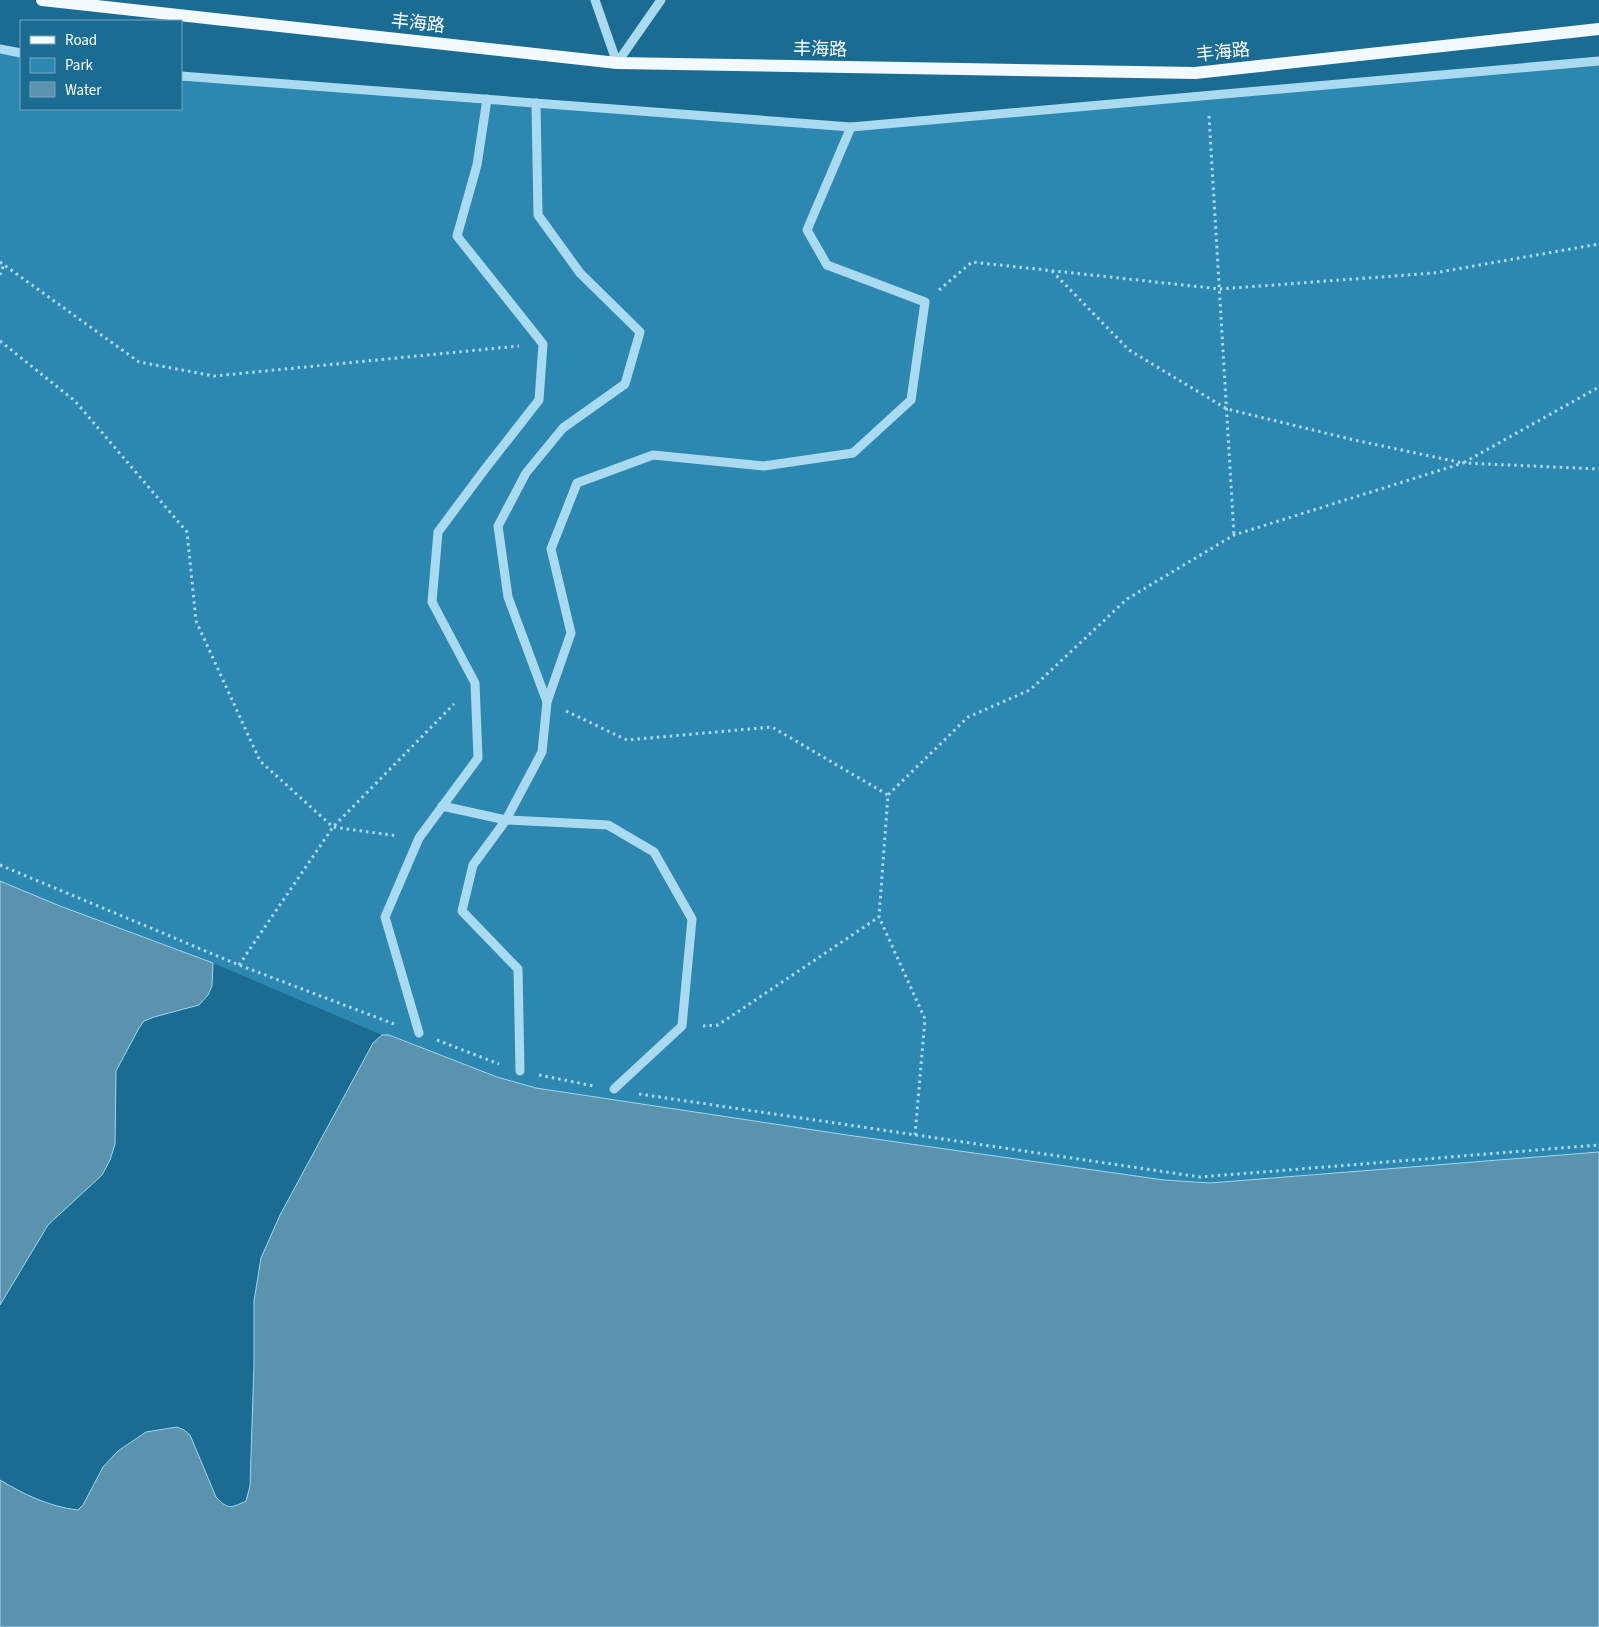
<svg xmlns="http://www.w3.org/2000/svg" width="1599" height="1627" font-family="'Source Sans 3','Noto Sans SC',sans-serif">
  <rect width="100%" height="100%" fill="#1a6c92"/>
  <!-- green -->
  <path fill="#2d88b1" d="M 0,49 L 21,53 L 21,109 L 181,109 L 181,76 L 851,127 L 1599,61 L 1599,1152 L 1210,1183 L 1164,1180 L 847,1135 L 536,1088 L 497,1077 L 389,1035 L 382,1035 L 213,963 L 60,906 L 0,881 Z"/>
  <!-- water -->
  <g fill="#5b92ac" stroke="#9dd8f1">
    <path d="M 0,881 L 60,906 L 213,963 L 212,986 L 208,995 L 199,1005 L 154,1017 L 144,1021 L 139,1028 L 116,1071 L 115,1144 L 110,1160 L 102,1175 L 48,1225 L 0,1305 Z"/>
    <path d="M 382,1035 L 389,1035 L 497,1077 L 536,1088 L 847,1135 L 1164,1180 L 1210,1183 L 1599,1152 L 1599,1627 L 0,1627 L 0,1480 C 23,1494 50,1507 78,1510 L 83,1505 L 103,1467 L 118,1451 L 146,1432 L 177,1427 L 184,1430 L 190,1435 L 216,1497 C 228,1510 231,1508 246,1501 L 250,1486 L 254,1364 L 254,1301 L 261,1258 L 280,1215 L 373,1043 Z"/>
  </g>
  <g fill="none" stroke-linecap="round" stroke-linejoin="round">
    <!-- path -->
    <g stroke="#aadaef" stroke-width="3" stroke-dasharray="2.5 4" stroke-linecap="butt">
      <path d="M 1209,116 L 1234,535"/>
      <path d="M 0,262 L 139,362 L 214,376 L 519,346"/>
      <path d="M 1052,271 L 1129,350 L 1227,409 L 1354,440 L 1463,463 L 1599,387"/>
      <path d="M 0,275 L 4,264"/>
      <path d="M 939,290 L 972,262 L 1220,289 L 1434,273 L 1599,244"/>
      <path d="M 0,341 L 75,401 L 187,532 L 196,621 L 260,761 L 333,827 L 398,836"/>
      <path d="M 566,711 L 627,740 L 772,727 L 888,795"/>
      <path d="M 0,865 L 239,965 L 394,1024"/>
      <path d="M 239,965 L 333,827 L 454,704"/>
      <path d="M 703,1026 L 718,1025 L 879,917"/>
      <path d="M 437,1040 L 499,1064"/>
      <path d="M 539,1075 L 594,1086"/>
      <path d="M 639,1094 L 1200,1177 L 1599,1145"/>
      <path d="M 915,1135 L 925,1019 L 879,917 L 888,795 L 968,717 L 1030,690 L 1127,599 L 1234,535 L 1463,463 L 1599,469"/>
    </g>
    <!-- minor -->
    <g stroke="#aadaef" stroke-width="9">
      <path d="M 595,0 L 617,63"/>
      <path d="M 0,49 L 21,53"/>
      <path d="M 617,63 L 661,0"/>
      <path d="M 181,76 L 851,127 L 1599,61"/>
      <path d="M 547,702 L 571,633 L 551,549 L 577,483 L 653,455 L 764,466 L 853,453 L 911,400 L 925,302 L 827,265 L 807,230 L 851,127"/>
      <path d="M 442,806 L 506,820 L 608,825 L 654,852 L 692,919 L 682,1026 L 614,1089"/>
      <path d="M 419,1033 L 385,917 L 419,838 L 478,758 L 475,683 L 432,602 L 438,532 L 485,469 L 539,400 L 543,344 L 457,236 L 477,165 L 487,99"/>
      <path d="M 520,1071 L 518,969 L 462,911 L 473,865 L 506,820 L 542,752 L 547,702 L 508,597 L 498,526 L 526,473 L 563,428 L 625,384 L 640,332 L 580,273 L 538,215 L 536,103"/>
    </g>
    <!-- major -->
    <path stroke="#f2faff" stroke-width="12" d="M 42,0 L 617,63 L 1195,73 L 1599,29"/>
  </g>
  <g text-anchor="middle" stroke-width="5" stroke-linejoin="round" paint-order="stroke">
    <!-- street labels -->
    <g font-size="18" fill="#fff" stroke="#1a6c92">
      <text transform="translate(418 23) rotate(6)" y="6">丰海路</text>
      <text transform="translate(820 49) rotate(1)" y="6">丰海路</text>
      <text transform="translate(1223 52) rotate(-6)" y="6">丰海路</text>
    </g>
  </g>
  <!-- legend -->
  <rect x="20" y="20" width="162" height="90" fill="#1a6c92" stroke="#76a7be"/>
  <rect x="30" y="36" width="25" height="8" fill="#f2faff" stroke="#76a7be"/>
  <text x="65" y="45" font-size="15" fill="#ffffff">Road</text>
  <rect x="30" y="58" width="25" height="15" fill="#2d88b1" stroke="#76a7be"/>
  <text x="65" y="70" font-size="15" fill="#ffffff">Park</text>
  <rect x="30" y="82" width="25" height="15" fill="#5b92ac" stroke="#76a7be"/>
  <text x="65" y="95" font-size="15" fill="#ffffff">Water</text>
</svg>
